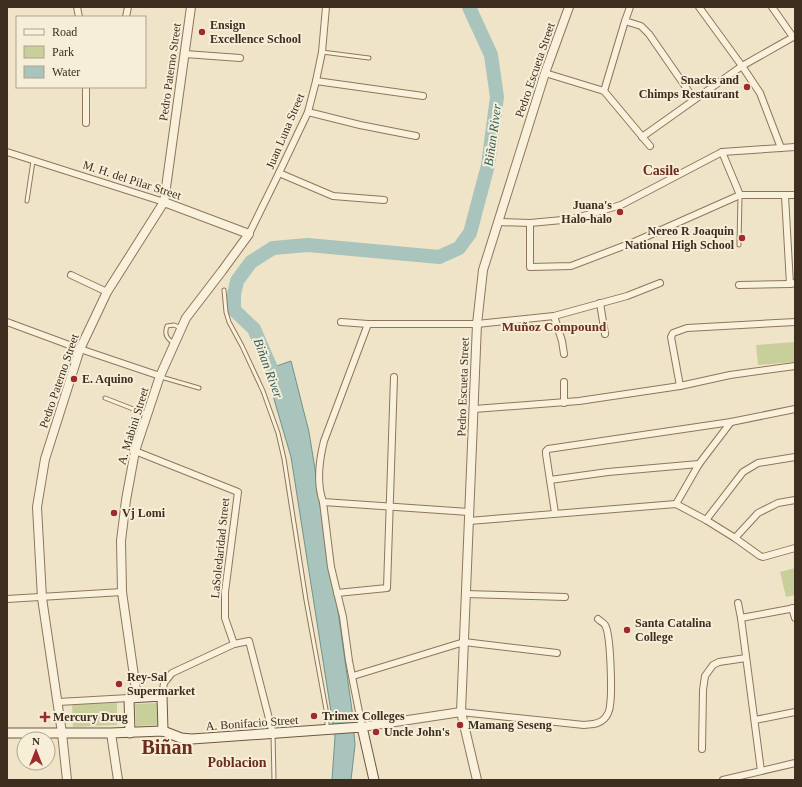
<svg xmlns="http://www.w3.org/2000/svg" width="802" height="787" font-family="'Times New Roman',serif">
  <rect width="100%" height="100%" fill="#f0e4c8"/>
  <!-- green -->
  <g fill="#c9cf9b">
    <path d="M 795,342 L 795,362 L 758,365 L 756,345 Z"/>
    <path d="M 795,568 L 795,595 L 786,597 L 780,572 Z"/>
    <path d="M 117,703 L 117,725 L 73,727 L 72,704 Z"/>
    <path d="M 157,703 L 158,725 L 136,726 L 135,704 Z"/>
  </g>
  <!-- water -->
  <path fill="#a9c4bc" stroke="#6f938a" d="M 291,361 L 309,432 L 337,604 L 352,710 L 355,745 L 351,780 L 332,780 L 335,737 L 291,457 L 264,365 L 271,368 Z"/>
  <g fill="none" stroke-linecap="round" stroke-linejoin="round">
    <!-- river -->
    <path stroke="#a9c4bc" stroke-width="14" d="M 276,385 L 271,368 L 254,329 L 234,310 L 234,295 L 237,281 L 251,262 L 273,248 L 308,245 L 439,257 L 459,248 L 470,233 L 488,165 L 497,97 L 491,55 L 469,7"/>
    <defs>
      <g id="service">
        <path d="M 322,52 L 369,58"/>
        <path d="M 27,201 L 33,161"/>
        <path d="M 739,245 L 740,195"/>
        <path d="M 224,290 L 226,312 L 229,322 L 242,346 L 263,391 L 278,433 L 284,459 L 306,600 L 327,715 L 327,728"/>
        <path d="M 173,343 C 167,338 164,335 167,326 L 174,325 L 181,328"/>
        <path d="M 161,377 L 199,388"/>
        <path d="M 105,398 L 146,414"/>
        <path d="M 273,734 L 274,780"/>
      </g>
      <g id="minor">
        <path d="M 77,7 L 79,17"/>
        <path d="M 699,7 L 742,66 L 760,93 L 781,148"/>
        <path d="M 772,7 L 793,37"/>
        <path d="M 126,17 L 128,7"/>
        <path d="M 625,21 L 641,26 L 649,34 L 694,99"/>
        <path d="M 185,54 L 240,58"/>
        <path d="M 545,73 L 604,91 L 650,146"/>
        <path d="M 316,81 L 423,96"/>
        <path d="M 86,87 L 86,123"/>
        <path d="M 604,91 L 625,21 L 630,7"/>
        <path d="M 308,112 L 360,125 L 416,136"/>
        <path d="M 642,137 L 742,66 L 795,36"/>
        <path d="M 7,152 L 164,202"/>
        <path d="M 722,152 L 740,195"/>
        <path d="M 279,173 L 333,196 L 384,200"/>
        <path d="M 785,196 L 790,284 L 795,283"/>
        <path d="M 498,222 L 530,223 L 573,219 L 621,205 L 722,152 L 795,147"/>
        <path d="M 530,223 L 530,267 L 571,266 L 634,242 L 740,195 L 795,195"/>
        <path d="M 249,234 L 279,173 L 308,112 L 316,81 L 322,52 L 326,7"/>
        <path d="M 71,275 L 107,292"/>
        <path d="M 739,285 L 790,284"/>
        <path d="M 600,303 L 605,334"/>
        <path d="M 554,316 L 562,341 L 564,354"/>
        <path d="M 7,322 L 80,349 L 160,376"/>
        <path d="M 341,322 L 368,324"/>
        <path d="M 564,382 L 564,403"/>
        <path d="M 680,386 L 671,337 L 673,333 L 687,328 L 795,322"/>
        <path d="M 474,409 L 579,401 L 680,386 L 730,375 L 795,366"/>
        <path d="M 135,451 L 238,492 L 225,592 L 225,618 L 234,644"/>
        <path d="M 550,480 L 608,472 L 699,464"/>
        <path d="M 323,502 L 469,512"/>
        <path d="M 676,504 L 699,464 L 731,422"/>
        <path d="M 555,513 L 546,454 L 546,451 L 548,449 L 731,422 L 795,409"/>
        <path d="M 706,520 L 743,472 L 758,463 L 795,457"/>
        <path d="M 469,521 L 676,504 L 706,520 L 735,538 L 760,556 L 763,557 L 795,548"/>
        <path d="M 735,538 L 758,513 L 778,503 L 795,500"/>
        <path d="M 337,593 L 387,588 L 394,377"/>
        <path d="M 465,594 L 565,597"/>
        <path d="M 7,599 L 122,592"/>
        <path d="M 738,603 L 741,618 L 761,771"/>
        <path d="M 792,608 L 795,618"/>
        <path d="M 741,618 L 795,608"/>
        <path d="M 353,676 L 464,642 L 557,653"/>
        <path d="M 162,696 L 164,683 L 172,673 L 234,644 L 249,641 L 273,734"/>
        <path d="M 58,702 L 129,698"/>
        <path d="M 461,712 L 584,725 C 591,724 598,725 604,719 C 607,716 610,710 610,705 C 612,694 611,634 605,625 C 604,623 600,621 598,619"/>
        <path d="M 755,720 L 795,712"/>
        <path d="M 362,727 L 349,661 L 343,617 L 331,567 L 323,502 C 316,482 319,461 324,441 L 368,324 L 477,324 L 554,316 L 627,296 L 660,283"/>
        <path d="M 702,749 L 703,690 L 705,676 L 713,665 L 719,662 L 746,658"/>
        <path d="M 723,780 L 795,763"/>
      </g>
      <g id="tertiary">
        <path d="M 137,697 L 122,592 L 121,541 L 126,500 L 135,451 L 160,376 L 186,318 L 222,271 L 249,234 L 164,202"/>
        <path d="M 362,727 L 461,712"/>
        <path d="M 111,733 L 118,780"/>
        <path d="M 67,780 L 62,733 L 42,598 L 37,507 L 45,459 L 80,349 L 107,292 L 164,202 L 191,7"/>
        <path d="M 477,780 L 461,712 L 477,324 L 483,270 L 545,73 L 569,7"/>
      </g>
      <g id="secondary">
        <path d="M 7,733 L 111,733 L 163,731 L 181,738 L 192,739 L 362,727 L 374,780"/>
        <path d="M 130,733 L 129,698 L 162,696 L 163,731"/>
      </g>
    </defs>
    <!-- service casing -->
    <use href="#service" stroke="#8d765c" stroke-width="5"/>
    <!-- minor casing -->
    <use href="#minor" stroke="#8d765c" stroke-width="8"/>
    <!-- tertiary casing -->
    <use href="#tertiary" stroke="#8d765c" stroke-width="10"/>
    <!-- secondary casing -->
    <use href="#secondary" stroke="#6f573f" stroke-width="11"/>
    <!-- service -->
    <use href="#service" stroke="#faf1dc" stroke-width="3"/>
    <!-- minor -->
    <use href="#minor" stroke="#faf1dc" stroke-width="6"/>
    <!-- tertiary -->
    <use href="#tertiary" stroke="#faf1dc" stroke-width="8"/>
    <!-- secondary -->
    <use href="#secondary" stroke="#faf1dc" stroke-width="9"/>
  </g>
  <!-- markers -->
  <g fill="#9e2a2b" stroke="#f7eed8" stroke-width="1.5">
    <circle cx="202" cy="32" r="4"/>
    <circle cx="747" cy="87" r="4"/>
    <circle cx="620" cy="212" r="4"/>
    <circle cx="742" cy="238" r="4"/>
    <circle cx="74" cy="379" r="4"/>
    <circle cx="114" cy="513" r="4"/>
    <circle cx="627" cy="630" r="4"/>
    <circle cx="119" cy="684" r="4"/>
    <circle cx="314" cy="716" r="4"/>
    <path d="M43 711h4v4h4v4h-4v4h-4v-4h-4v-4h4z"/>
    <circle cx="460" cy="725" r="4"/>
    <circle cx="376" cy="732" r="4"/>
  </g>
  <g text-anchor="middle" stroke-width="4" stroke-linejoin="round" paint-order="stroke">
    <!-- poi labels -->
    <g font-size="12" font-weight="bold" fill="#3d2e20" stroke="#f7eed8" text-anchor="start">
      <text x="210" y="29">Ensign<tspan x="210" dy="14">Excellence School</tspan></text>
      <text x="739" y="84" text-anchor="end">Snacks and<tspan x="739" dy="14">Chimps Restaurant</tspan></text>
      <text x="612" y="209" text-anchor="end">Juana's<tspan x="612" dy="14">Halo-halo</tspan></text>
      <text x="734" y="235" text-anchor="end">Nereo R Joaquin<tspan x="734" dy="14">National High School</tspan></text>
      <text x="82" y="383">E. Aquino</text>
      <text x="122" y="517">Vj Lomi</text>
      <text x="635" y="627">Santa Catalina<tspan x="635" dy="14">College</tspan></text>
      <text x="127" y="681">Rey-Sal<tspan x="127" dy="14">Supermarket</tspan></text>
      <text x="322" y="720">Trimex Colleges</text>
      <text x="53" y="721">Mercury Drug</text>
      <text x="468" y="729">Mamang Seseng</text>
      <text x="384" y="736">Uncle John's</text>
    </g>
    <!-- street labels -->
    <g font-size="12" fill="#3d2e20" stroke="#f7eed8">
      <text transform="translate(535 70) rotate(-71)" y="4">Pedro Escueta Street</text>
      <text transform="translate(170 72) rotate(-82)" y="4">Pedro Paterno Street</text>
      <text transform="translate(285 131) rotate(-67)" y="4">Juan Luna Street</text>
      <text transform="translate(132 180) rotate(18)" y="4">M. H. del Pilar Street</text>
      <text transform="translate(59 381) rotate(-71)" y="4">Pedro Paterno Street</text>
      <text transform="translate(463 387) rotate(-88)" y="4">Pedro Escueta Street</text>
      <text transform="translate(133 426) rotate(-73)" y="4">A. Mabini Street</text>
      <text transform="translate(220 548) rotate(-84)" y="4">LaSoledaridad Street</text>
      <text transform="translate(252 723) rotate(-4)" y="4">A. Bonifacio Street</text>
    </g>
    <!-- water labels -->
    <g font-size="13" font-style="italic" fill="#2f5d5a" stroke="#f7eed8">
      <text transform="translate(492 135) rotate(-82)" y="5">Biñan River</text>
      <text transform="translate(269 368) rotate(70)" y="5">Biñan River</text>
    </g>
    <!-- neighbourhood labels -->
    <g font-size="13" font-weight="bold" fill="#6b2e1e" stroke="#f7eed8">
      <text x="554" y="331">Muñoz Compound</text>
    </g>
    <!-- quarter labels -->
    <g font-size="14" font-weight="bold" fill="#6b2e1e" stroke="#f7eed8">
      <text x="661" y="175">Casile</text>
      <text x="237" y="767">Poblacion</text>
    </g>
    <!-- town labels -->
    <g font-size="20" font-weight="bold" fill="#6b2e1e" stroke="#f7eed8">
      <text x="167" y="754">Biñan</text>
    </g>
  </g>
  <!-- border -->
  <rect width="802" height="787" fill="none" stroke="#3d2e20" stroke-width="16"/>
  <!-- legend -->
  <rect x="16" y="16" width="130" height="72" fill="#f7eed8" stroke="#ada18e"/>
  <rect x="24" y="29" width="20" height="6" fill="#faf1dc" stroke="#ada18e"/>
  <text x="52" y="36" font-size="12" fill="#3d2e20">Road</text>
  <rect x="24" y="46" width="20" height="12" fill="#c9cf9b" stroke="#ada18e"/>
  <text x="52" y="56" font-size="12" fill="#3d2e20">Park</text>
  <rect x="24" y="66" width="20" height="12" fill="#a9c4bc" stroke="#ada18e"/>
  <text x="52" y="76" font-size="12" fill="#3d2e20">Water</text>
  <!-- north arrow -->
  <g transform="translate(36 751)"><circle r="19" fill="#f7eed8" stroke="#ada18e"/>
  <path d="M0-3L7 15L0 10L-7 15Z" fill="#9e2a2b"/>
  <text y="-6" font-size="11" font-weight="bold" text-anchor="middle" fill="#3d2e20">N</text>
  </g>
</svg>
